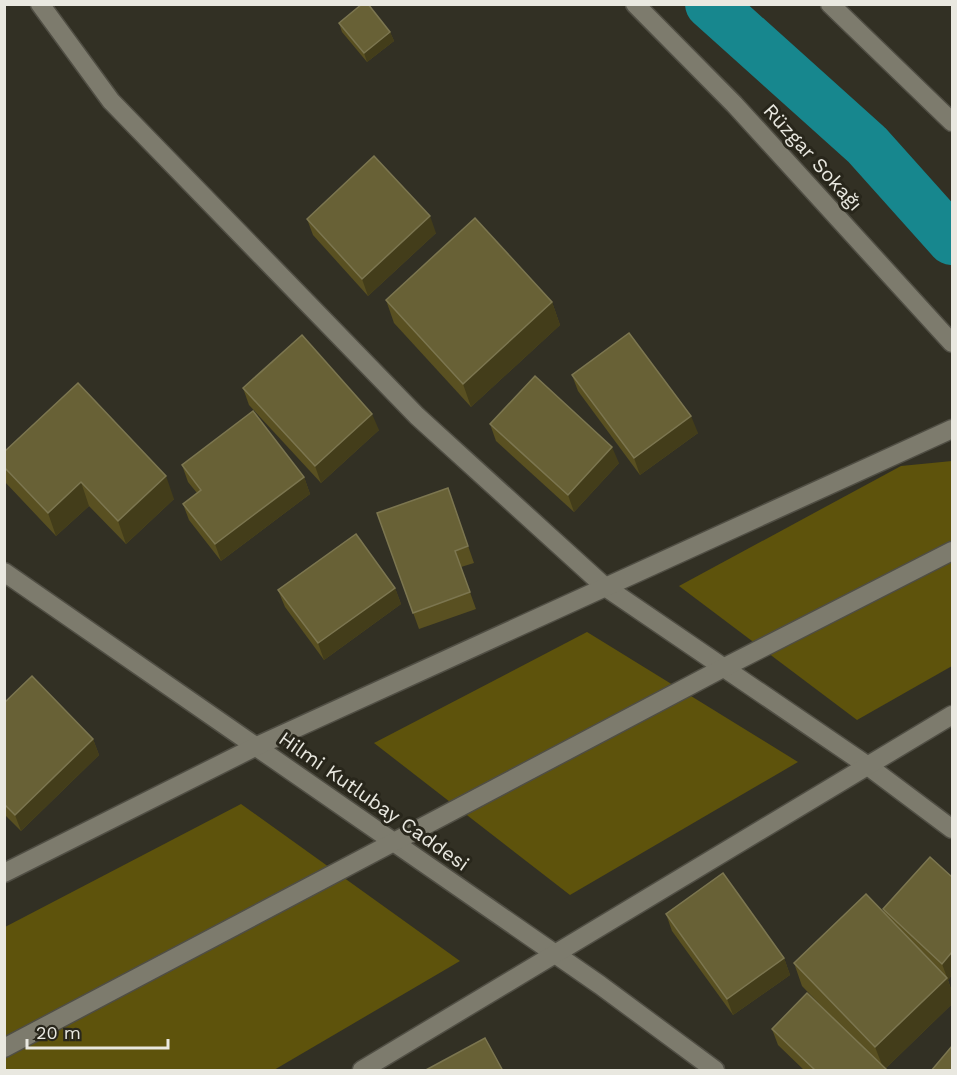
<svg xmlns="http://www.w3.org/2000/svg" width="957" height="1075" font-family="'Work Sans',sans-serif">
  <rect width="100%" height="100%" fill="#323024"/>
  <!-- green -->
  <g fill="#5e530c">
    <path d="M 952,461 L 952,666 L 857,720 L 679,586 L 901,466 Z"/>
    <path d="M 587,632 L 798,762 L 570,895 L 374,743 Z"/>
    <path d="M 241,804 L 460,961 L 274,1070 L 5,1070 L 5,927 Z"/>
  </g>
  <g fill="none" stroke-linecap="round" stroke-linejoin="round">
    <!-- canal -->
    <path stroke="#17878e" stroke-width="50" d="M 710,4 L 867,145 L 952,240"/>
    <defs>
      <g id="minor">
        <path d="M 40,4 L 111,101 L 417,416 L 604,586 L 868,766 L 952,829"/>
        <path d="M 635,4 L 734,104 L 952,343"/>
        <path d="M 830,4 L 952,122"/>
        <path d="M 4,572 L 600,985 L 715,1070"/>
        <path d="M 4,873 L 257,746 L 952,429"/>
        <path d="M 4,1048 L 723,668 L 952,551"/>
        <path d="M 362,1070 L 952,715"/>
      </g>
    </defs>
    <!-- minor casing -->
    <use href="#minor" stroke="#504e44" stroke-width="21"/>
    <!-- minor -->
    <use href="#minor" stroke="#7d7b6d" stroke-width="18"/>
  </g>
  <!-- wall -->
  <g fill="#595021">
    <path d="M 339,23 L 390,32 L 394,41 L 367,62 L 342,32 Z"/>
    <path d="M 307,219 L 436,233 L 368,296 L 313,235 Z"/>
    <path d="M 386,300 L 552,302 L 560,325 L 471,407 L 394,323 Z"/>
    <path d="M 572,375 L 698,433 L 640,475 L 578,391 Z"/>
    <path d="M 243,388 L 379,430 L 321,483 L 249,405 Z"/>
    <path d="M 490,424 L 619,463 L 574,512 L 496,441 Z"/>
    <path d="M 4,452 L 174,499 L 126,544 L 89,506 L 56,536 L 5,482 Z"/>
    <path d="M 182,465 L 304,477 L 310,494 L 221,561 L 189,520 L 183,504 L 197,493 L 188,482 Z"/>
    <path d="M 448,488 L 474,563 L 461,567 L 476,609 L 419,629 L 377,513 Z"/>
    <path d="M 395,588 L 401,604 L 324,660 L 285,607 L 278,590 Z"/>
    <path d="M 4,703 L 93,739 L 99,755 L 21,831 L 4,814 Z"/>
    <path d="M 952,877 L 952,975 L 948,980 L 952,992 L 952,1004 L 886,1068 L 888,1071 L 805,1071 L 778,1045 L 772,1029 L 827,1012 L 802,986 L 794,963 L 884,912 L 883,909 Z"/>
    <path d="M 666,914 L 784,958 L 790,975 L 733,1015 L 672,931 Z"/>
  </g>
  <!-- shaded-wall -->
  <g fill="#433d1a">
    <path d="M 390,32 L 394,41 L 367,62 L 364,53 Z"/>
    <path d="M 430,216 L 436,233 L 368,296 L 362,279 Z"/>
    <path d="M 552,302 L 560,325 L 471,407 L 463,384 Z"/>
    <path d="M 372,414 L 379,430 L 321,483 L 315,466 Z"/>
    <path d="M 691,416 L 698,433 L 640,475 L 634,458 Z"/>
    <path d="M 612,447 L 619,463 L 574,512 L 568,495 Z"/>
    <path d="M 166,476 L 174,499 L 126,544 L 118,521 Z"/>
    <path d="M 304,477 L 310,494 L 221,561 L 215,544 Z"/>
    <path d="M 81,482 L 89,506 L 56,536 L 48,513 Z"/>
    <path d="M 395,588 L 401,604 L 324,660 L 318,643 Z"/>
    <path d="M 93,739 L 99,755 L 21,831 L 15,815 Z"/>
    <path d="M 952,952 L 952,975 L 948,980 L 942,964 Z"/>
    <path d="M 784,958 L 790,975 L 733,1015 L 727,999 Z"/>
    <path d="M 947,978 L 952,992 L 952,1004 L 884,1070 L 875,1047 Z"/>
  </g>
  <!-- building -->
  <g fill="#686136" stroke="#7c7650" stroke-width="1.5">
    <path d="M 362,4 L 368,4 L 390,32 L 364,53 L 339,23 Z"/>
    <path d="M 374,156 L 430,216 L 362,279 L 307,219 Z"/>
    <path d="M 475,218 L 552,302 L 463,384 L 386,300 Z"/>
    <path d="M 629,333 L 691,416 L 634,458 L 572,375 Z"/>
    <path d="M 302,335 L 372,414 L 315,466 L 243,388 Z"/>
    <path d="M 535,376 L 612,447 L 568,495 L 490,424 Z"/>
    <path d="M 78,383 L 166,476 L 118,521 L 81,482 L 48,513 L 4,467 L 4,452 Z"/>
    <path d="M 253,411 L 304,477 L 215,544 L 183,504 L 201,490 L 182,465 Z"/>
    <path d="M 448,488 L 468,546 L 455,551 L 470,592 L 413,613 L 377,513 Z"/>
    <path d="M 356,534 L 395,588 L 318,643 L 278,590 Z"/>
    <path d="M 32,676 L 93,739 L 15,815 L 4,804 L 4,703 Z"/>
    <path d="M 930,857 L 952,877 L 952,952 L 942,964 L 883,909 Z"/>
    <path d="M 723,873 L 784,958 L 727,999 L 666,914 Z"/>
    <path d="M 866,894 L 947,978 L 875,1047 L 794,963 Z"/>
    <path d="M 807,993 L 888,1071 L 816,1071 L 772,1029 Z"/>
    <path d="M 485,1038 L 503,1071 L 424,1071 Z"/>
    <path d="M 952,1046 L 952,1071 L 931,1071 Z"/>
  </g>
  <g text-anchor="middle" stroke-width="6" stroke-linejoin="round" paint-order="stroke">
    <!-- street labels -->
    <g font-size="20" fill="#e9e8e0" stroke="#28261b">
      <text transform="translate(813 157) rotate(48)" y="7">Rüzgar Sokağı</text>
      <text transform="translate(374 801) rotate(35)" y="7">Hilmi Kutlubay Caddesi</text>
    </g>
  </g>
  <!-- border -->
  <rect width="957" height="1075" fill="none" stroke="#e9e8e0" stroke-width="12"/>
  <!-- scale -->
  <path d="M27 1039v9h141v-9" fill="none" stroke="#e9e8e0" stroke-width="3"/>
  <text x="36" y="1039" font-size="18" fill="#e9e8e0" stroke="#28261b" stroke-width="4.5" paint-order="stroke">20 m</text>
</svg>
